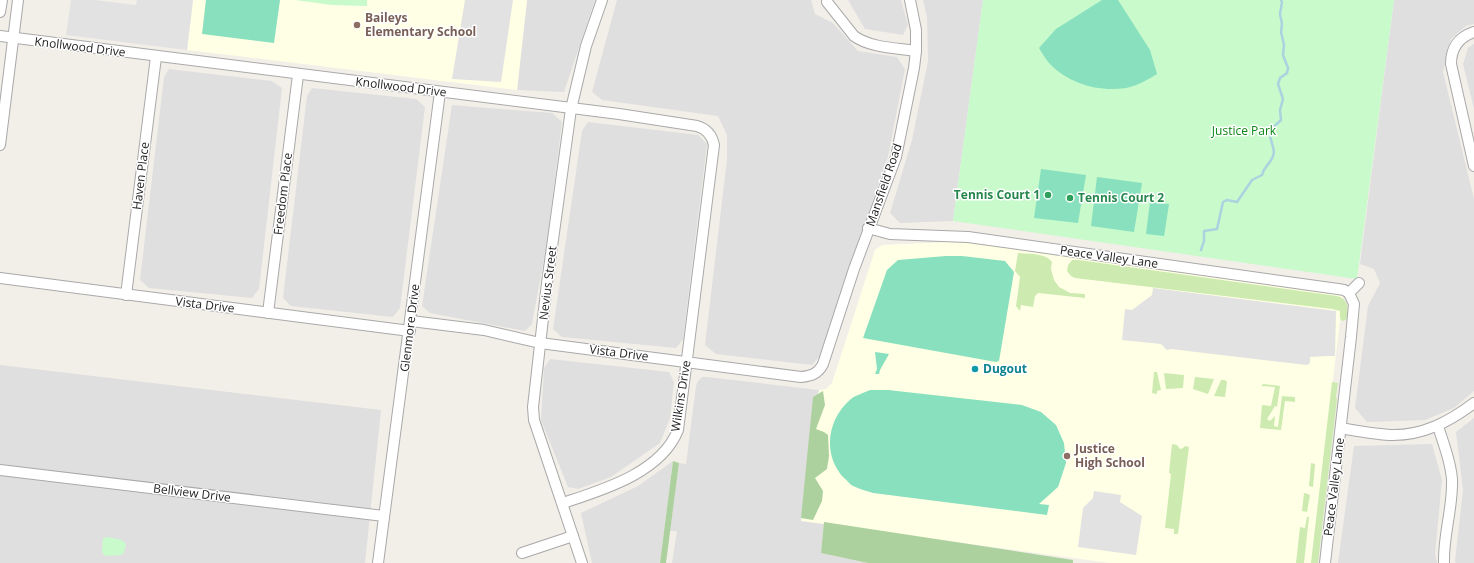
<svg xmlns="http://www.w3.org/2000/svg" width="1474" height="563" font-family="'Open Sans',sans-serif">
  <rect width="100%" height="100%" fill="#f2efe9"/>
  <!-- residential -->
  <g fill="#e0dfdf">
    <path d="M 527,0 L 595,0 L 564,92 L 517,90 Z"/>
    <path d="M 617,0 L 811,0 L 815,14 L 833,23 L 858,51 L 897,57 L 905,69 L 888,157 L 820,356 L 812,365 L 716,354 L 705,345 L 727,159 L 727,135 L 718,116 L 602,100 L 592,92 Z"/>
    <path d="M 848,0 L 901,0 L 908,25 L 903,35 L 865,29 Z"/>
    <path d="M 923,0 L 983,0 L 953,221 L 900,223 L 890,213 L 912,140 L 928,61 L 927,17 Z"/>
    <path d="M 1394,0 L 1474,0 L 1474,24 L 1466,26 L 1451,39 L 1443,72 L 1474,199 L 1474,391 L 1454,408 L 1425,420 L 1367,422 L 1355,408 L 1368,306 L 1380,283 L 1374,269 L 1360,264 Z"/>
    <path d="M 1474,44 L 1474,109 L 1463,64 L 1468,48 Z"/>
    <path d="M 169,69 L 272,81 L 282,88 L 259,289 L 252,298 L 149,288 L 140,280 L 164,77 Z"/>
    <path d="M 312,88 L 416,99 L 425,107 L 400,308 L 393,317 L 291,306 L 283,298 L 307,96 Z"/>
    <path d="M 452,105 L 552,113 L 562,122 L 547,242 L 532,324 L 525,331 L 430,313 L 422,306 Z"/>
    <path d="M 588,122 L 698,135 L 707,144 L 683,339 L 676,348 L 562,337 L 553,329 L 582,131 Z"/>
    <path d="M 550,359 L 669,372 L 674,382 L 670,418 L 660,443 L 611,477 L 578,489 L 568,487 L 541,420 L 544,368 Z"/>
    <path d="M 0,365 L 381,410 L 365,563 L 0,563 Z"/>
    <path d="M 702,377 L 707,377 L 819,390 L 802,518 L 824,522 L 821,553 L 868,563 L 672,563 L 677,531 L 670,531 L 679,463 L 686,464 L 696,386 L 698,381 Z"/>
    <path d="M 1474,418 L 1474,563 L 1456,563 L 1455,561 L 1463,490 L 1456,432 Z"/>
    <path d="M 1432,444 L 1442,480 L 1435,554 L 1437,563 L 1338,563 L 1354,446 Z"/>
    <path d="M 673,461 L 660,563 L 592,563 L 581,513 L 638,486 Z"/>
  </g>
  <!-- education -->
  <g fill="#ffffe5">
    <path d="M 193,0 L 527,0 L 517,90 L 187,50 Z"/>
    <path d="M 953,232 L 1344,287 L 1311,563 L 1110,563 L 801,521 L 819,390 L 826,389 L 832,383 L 875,250 L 882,245 L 951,242 Z"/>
  </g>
  <!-- grass -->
  <g fill="#cdebb0">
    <path d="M 1018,253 C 1028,254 1046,253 1052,262 L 1051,269 L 1054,280 L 1059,287 L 1070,293 L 1085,294 L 1085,298 L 1038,293 L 1035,296 L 1033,307 L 1021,305 L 1020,311 L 1016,306 L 1020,277 L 1015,271 Z"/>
    <path d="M 1072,260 L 1079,260 L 1337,296 C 1349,299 1348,308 1347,319 L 1343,321 L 1341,320 L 1340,317 L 1340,311 L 1332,309 L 1075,278 L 1071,276 L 1067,271 L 1068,265 Z"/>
    <path d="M 1154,372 L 1157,372 L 1161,390 L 1157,391 L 1157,394 L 1152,393 Z"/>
    <path d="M 1164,373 L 1184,375 L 1183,388 L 1166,389 Z"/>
    <path d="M 1195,377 L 1214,379 L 1208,394 L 1193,389 Z"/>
    <path d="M 1221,380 L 1225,380 L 1227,382 L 1225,397 L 1214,396 Z"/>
    <path d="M 1332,382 L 1338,383 L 1336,397 L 1337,399 L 1318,563 L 1311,563 Z"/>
    <path d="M 1263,384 L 1280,386 L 1277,407 L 1275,406 L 1267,419 L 1270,421 L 1275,416 L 1274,426 L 1278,427 L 1282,396 L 1295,397 L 1295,402 L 1285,401 L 1281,430 L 1260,428 L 1262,405 L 1271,406 L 1275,387 L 1261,386 Z"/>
    <path d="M 1172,444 L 1177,445 L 1180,449 L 1183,448 L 1185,446 L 1189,447 L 1178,534 L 1174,534 L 1174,529 L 1165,528 L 1171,474 L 1169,473 Z"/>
    <path d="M 1311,463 L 1315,464 L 1315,465 L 1313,487 L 1309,486 Z"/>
    <path d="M 1304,493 L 1308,494 L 1310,495 L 1307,512 L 1302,511 Z"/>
    <path d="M 1307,517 L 1309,517 L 1304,563 L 1296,563 L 1300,527 L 1305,528 Z"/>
  </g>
  <!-- forest -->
  <g fill="#add19e">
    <path d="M 823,391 L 825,405 L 816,429 L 824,432 L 828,435 L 829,456 L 827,469 L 815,478 L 823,491 L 822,501 L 813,520 L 801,518 L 813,397 Z"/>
    <path d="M 673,461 L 679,463 L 666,563 L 660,563 Z"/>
    <path d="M 824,522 L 1073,560 L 1073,563 L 868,563 L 821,553 Z"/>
  </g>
  <!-- park -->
  <g fill="#c8facc">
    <path d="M 295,0 L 367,0 L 367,6 L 332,5 Z"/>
    <path d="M 983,0 L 1394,0 L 1357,279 L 953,221 Z"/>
    <path d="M 108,537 L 122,540 L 126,544 L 124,553 L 121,555 L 105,556 L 102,552 L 103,538 Z"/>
  </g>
  <!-- pitch -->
  <g fill="#88e0be">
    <path d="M 206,0 L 280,0 L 274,43 L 202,34 Z"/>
    <path d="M 1102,0 L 1118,0 L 1150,50 L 1157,74 C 1147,80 1137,86 1126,88 C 1098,92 1069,84 1049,63 C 1045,58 1042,53 1039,48 L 1056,29 Z"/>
    <path d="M 1041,169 L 1086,175 L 1078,223 L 1034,218 Z"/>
    <path d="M 1097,177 L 1142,183 L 1134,232 L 1091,226 Z"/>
    <path d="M 1150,202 L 1169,204 L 1164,236 L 1146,234 Z"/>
    <path d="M 946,256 L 962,256 L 1005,261 L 1014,272 L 999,361 L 996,362 L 863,338 L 887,270 L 898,260 Z"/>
    <path d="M 875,352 L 889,354 L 880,370 L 879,374 L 875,374 L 877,369 Z"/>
    <path d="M 870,390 L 888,390 L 1022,405 L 1041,412 L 1056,425 L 1064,443 L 1066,463 L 1058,487 L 1039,504 L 1049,505 L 1047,515 L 873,493 C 867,491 859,489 853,486 C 849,484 847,480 844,478 C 822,455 827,419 851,399 C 856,395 864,393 870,390 Z"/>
  </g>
  <!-- parking -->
  <g fill="#e2e2e2">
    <path d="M 71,0 L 94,0 L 136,5 L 137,0 L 193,0 L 187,50 L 66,35 Z"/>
    <path d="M 465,0 L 513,0 L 501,82 L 452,79 Z"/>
    <path d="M 1153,288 L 1336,311 L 1335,356 L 1327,356 L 1310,357 L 1310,363 L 1307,365 L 1171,349 L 1167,350 L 1161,344 L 1122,340 L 1125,309 L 1132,310 L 1152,295 Z"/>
    <path d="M 1094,491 L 1121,495 L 1120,502 L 1142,516 L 1136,555 L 1078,547 L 1083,508 L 1093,498 Z"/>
  </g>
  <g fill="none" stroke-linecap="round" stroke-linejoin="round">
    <!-- stream -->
    <path stroke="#aad3df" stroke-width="2.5" d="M 1201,250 L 1204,241 L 1204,231 L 1217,229 L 1223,202 L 1227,200 L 1237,202 L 1252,180 L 1262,175 C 1264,166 1270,165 1273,156 C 1277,147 1266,138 1272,129 C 1274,126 1278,123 1281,120 L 1280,110 L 1283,99 L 1278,84 L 1280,78 L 1287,73 L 1288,68 L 1283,55 L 1284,45 L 1281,32 L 1282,24 L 1280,14 L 1282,2 L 1281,0"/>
    <defs>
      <g id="minor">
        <path d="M 827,2 L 854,36 C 871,48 896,48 916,51"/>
        <path d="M 0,12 L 2,0"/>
        <path d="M 1474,32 C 1459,37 1451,48 1451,64 L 1474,166"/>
        <path d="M 0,36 L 619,114 L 697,126 C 707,129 712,135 714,145 L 678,430 C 661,473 602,490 563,503"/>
        <path d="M 0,145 L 18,0"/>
        <path d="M 868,228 L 890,234 L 968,237 L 1338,289 L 1344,290 L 1349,293"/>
        <path d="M 0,278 L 410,331"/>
        <path d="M 126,295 L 156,57"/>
        <path d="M 268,313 L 298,75"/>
        <path d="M 411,321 L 484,330 L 540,343 L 801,377 C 811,376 818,374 823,364 L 854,269 L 896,157 L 914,68 L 916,51 L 916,30 L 910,0"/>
        <path d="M 1438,426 C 1443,443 1451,461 1452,480 C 1453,508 1443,535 1444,563"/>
        <path d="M 1341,428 C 1357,431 1373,434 1390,435 C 1422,436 1449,422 1474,403"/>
        <path d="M 0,470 L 384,516"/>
        <path d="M 522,553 L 573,536"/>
        <path d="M 378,563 L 440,92"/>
        <path d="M 582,563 L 534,420 L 533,407 L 547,283 L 571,109 L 586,46 L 602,0"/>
        <path d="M 1325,563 L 1351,337 L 1354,304 L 1349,293 L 1359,283"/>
      </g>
    </defs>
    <!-- minor casing -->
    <use href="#minor" stroke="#a9a9a9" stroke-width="12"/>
    <!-- minor -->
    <use href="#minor" stroke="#fff" stroke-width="10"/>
  </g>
  <!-- markers -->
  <g fill="#8d6e63" stroke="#fff" stroke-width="1.5">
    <circle cx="357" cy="25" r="4"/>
    <circle cx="1067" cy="456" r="4"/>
  </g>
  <g fill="#2e9e5b" stroke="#fff" stroke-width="1.5">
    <circle cx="1048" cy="195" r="4"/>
    <circle cx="1070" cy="198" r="4"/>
  </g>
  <circle fill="#0f9aa8" stroke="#fff" stroke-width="1.5" cx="975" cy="369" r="4"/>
  <g text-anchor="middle" stroke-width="3" stroke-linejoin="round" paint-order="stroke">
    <!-- education labels -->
    <g font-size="12" font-weight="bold" fill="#785e54" stroke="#fff" text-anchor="start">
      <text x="365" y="22">Baileys<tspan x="365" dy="14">Elementary School</tspan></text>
      <text x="1075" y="453">Justice<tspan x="1075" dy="14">High School</tspan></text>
    </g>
    <!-- street labels -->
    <g font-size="12" fill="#222" stroke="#fff">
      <text transform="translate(80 47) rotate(7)" y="4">Knollwood Drive</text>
      <text transform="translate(401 87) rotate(7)" y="4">Knollwood Drive</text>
      <text transform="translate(141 176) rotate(-83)" y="4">Haven Place</text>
      <text transform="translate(884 185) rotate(-71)" y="4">Mansfield Road</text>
      <text transform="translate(283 194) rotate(-83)" y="4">Freedom Place</text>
      <text transform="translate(1109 257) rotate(8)" y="4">Peace Valley Lane</text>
      <text transform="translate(548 283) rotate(-83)" y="4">Nevius Street</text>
      <text transform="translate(205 305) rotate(7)" y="4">Vista Drive</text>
      <text transform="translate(410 328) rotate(-83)" y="4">Glenmore Drive</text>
      <text transform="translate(619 353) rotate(7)" y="4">Vista Drive</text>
      <text transform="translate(681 396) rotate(-81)" y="4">Wilkins Drive</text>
      <text transform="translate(1334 487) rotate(-83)" y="4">Peace Valley Lane</text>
      <text transform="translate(192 493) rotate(7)" y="4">Bellview Drive</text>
    </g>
    <!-- park labels -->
    <g font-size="12" fill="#0c8416" stroke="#fff">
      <text x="1244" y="135">Justice Park</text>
    </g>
    <!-- leisure labels -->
    <g font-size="12" font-weight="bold" fill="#27864d" stroke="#fff" text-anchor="end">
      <text x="1040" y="199">Tennis Court 1</text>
      <text x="1078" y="202" text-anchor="start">Tennis Court 2</text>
    </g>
    <!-- culture labels -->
    <g font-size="12" font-weight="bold" fill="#0d838f" stroke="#fff" text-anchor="start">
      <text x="983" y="373">Dugout</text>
    </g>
  </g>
</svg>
